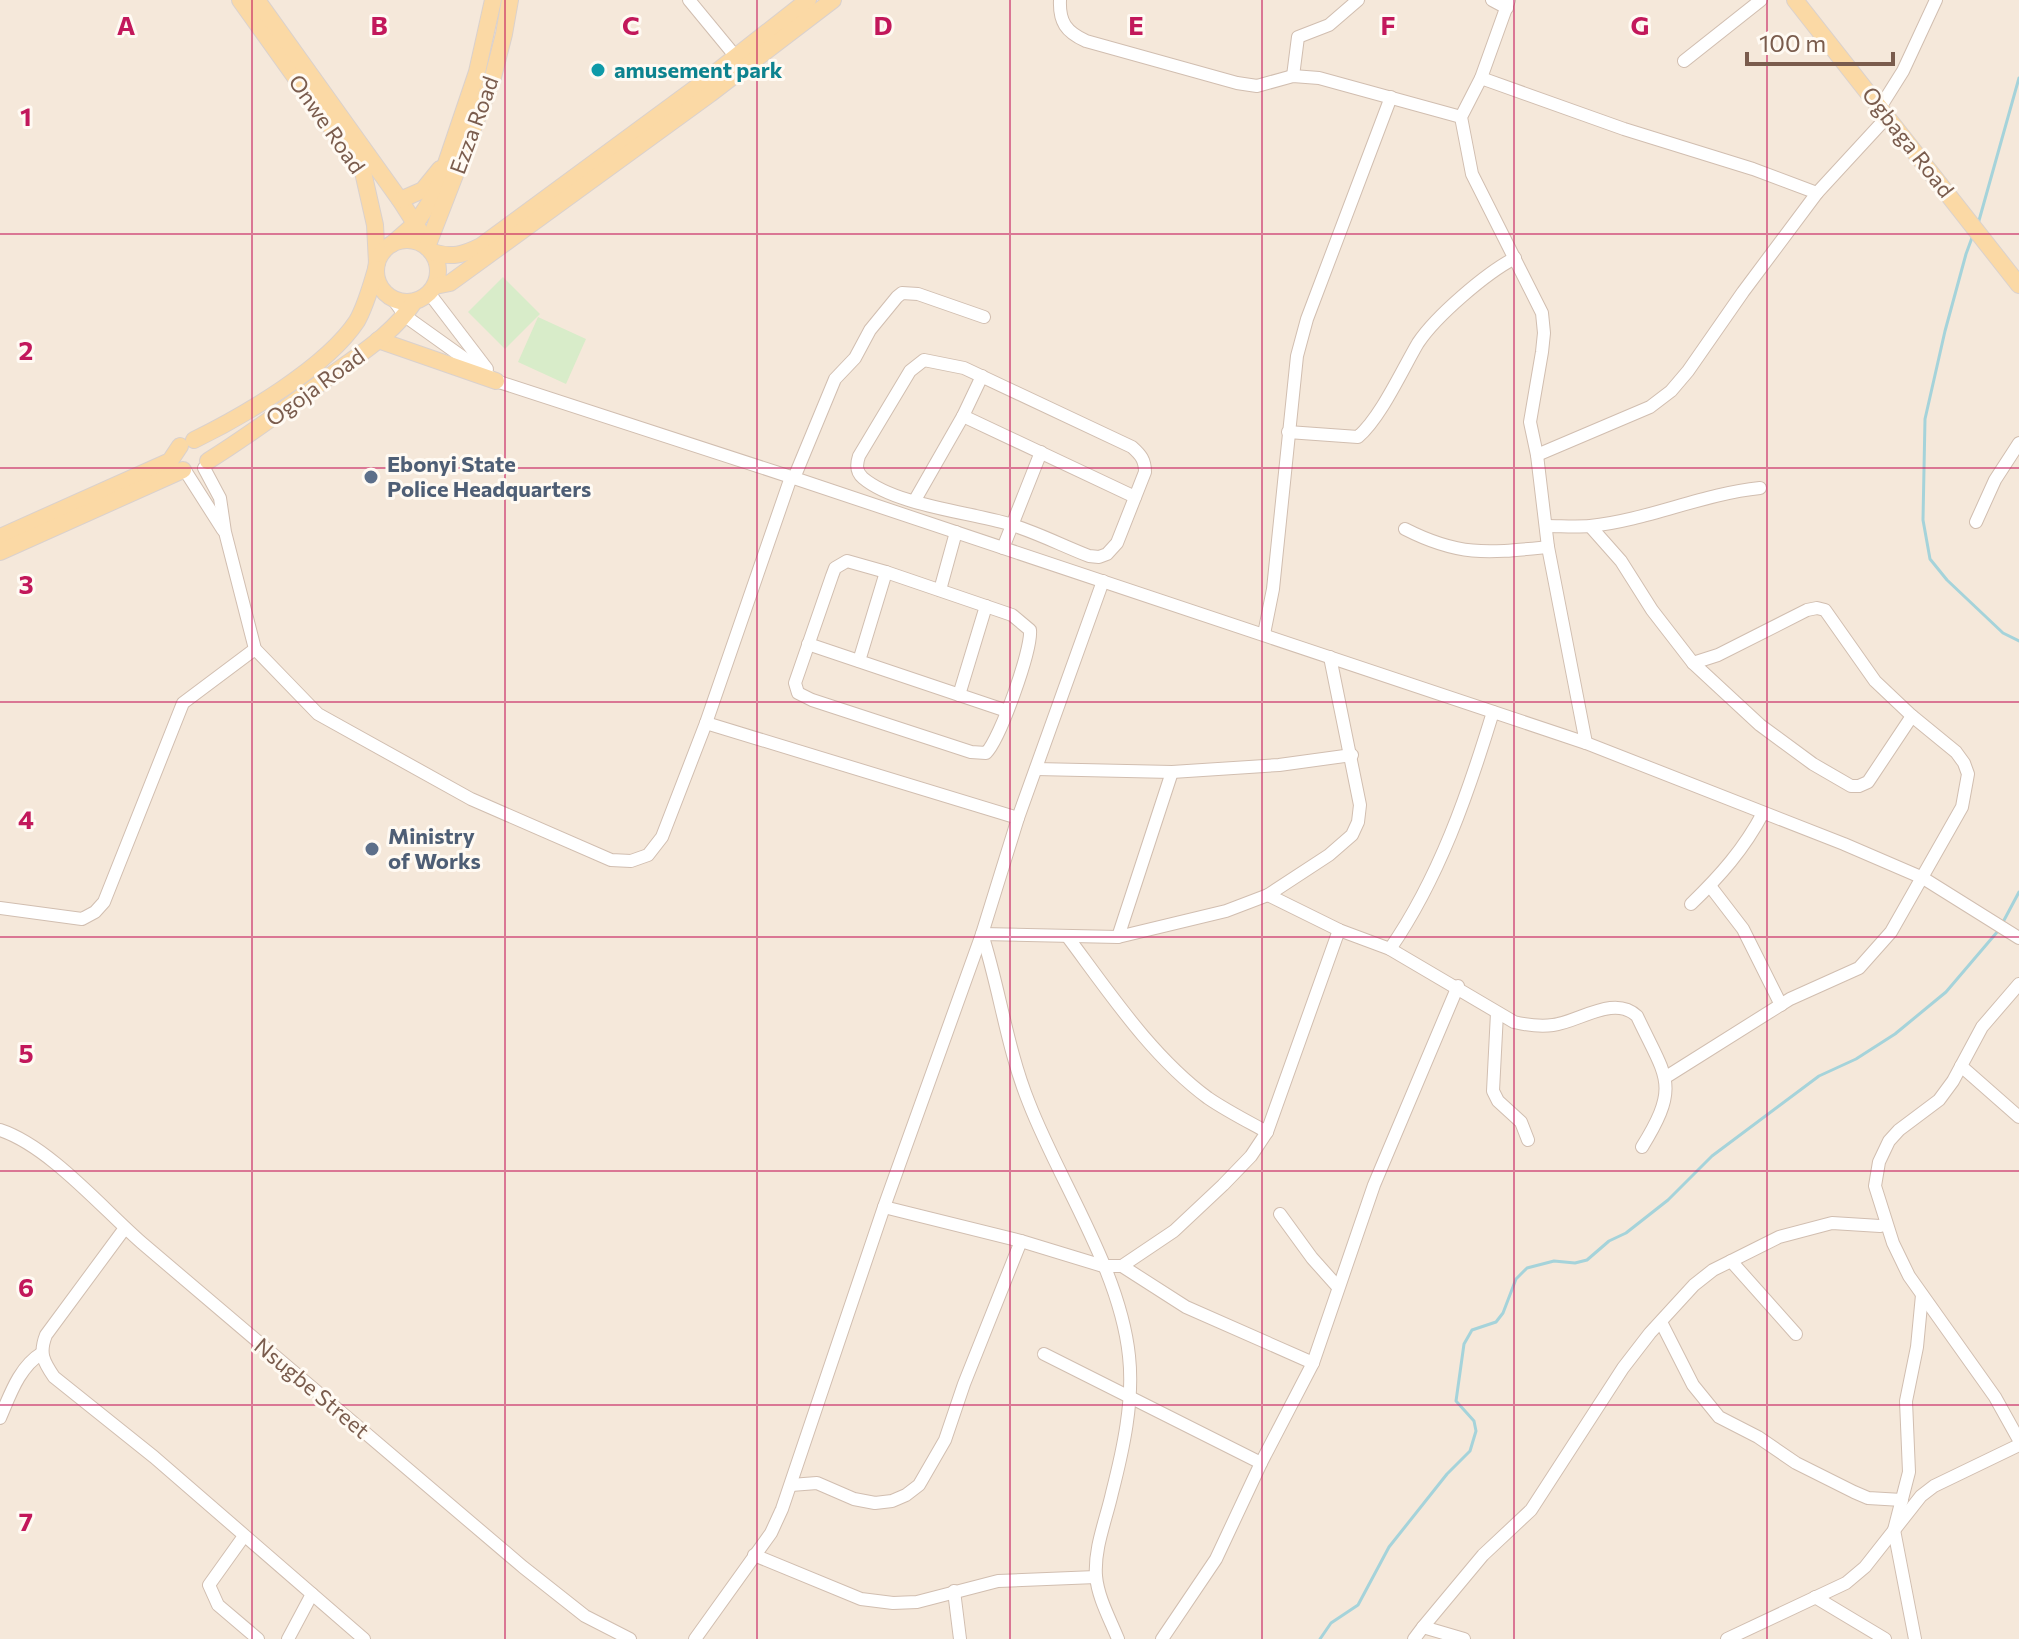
<svg xmlns="http://www.w3.org/2000/svg" width="2019" height="1639" font-family="Commissioner,sans-serif">
  <rect width="100%" height="100%" fill="#fdf6ec"/>
  <!-- residential -->
  <rect fill="#f5e8da" x="0" y="0" width="2019" height="1639"/>
  <!-- park -->
  <g fill="#d8ecc9">
    <path d="M 503,277 L 540,314 L 505,349 L 468,312 Z"/>
    <path d="M 538,317 L 586,339 L 566,384 L 518,362 Z"/>
  </g>
  <g fill="none" stroke-linecap="round" stroke-linejoin="round">
    <!-- stream -->
    <g stroke="#a5d3da" stroke-width="3">
      <path d="M 1978,224 L 2019,78"/>
      <path d="M 1973,235 L 1966,254 L 1945,331 L 1925,419 L 1923,520 L 1930,559 L 1947,580 L 2003,633 L 2019,641"/>
      <path d="M 2002,924 L 2019,892"/>
      <path d="M 1320,1639 L 1331,1623 L 1358,1605 L 1389,1547 L 1447,1474 L 1470,1451 L 1476,1431 L 1474,1421 L 1456,1401 L 1464,1344 L 1472,1330 L 1496,1322 L 1503,1313 L 1516,1279 L 1527,1268 L 1554,1261 L 1575,1263 L 1587,1260 L 1609,1241 L 1626,1233 L 1668,1200 L 1712,1156 L 1819,1076 L 1856,1059 L 1895,1034 L 1946,992 L 1998,931"/>
    </g>
    <defs>
      <g id="minor">
        <path d="M 689,0 L 736,57"/>
        <path d="M 1060,0 C 1059,22 1066,32 1086,41 L 1237,83 L 1257,86 L 1293,76 L 1319,78 L 1461,117"/>
        <path d="M 1492,0 L 1507,8"/>
        <path d="M 1509,0 L 1481,78 L 1461,117 L 1472,174 L 1542,313 L 1544,333 L 1542,352 L 1530,422 L 1537,455 L 1548,547 L 1586,743"/>
        <path d="M 1684,61 L 1761,0"/>
        <path d="M 1293,76 L 1298,37 L 1329,25 L 1358,0"/>
        <path d="M 1481,78 L 1624,129 L 1753,169 L 1817,193"/>
        <path d="M 1881,106 L 1903,71 L 1936,0"/>
        <path d="M 429,293 L 487,369"/>
        <path d="M 393,299 L 405,316 L 496,381 L 791,477 L 1586,743 L 1844,844 L 1923,878 L 2019,938"/>
        <path d="M 924,360 L 964,368 L 1132,447 C 1141,455 1145,460 1145,472 L 1117,543 L 1107,554 L 1099,557 L 1089,556 C 1063,546 1036,532 1009,524 C 968,512 895,505 863,478 C 856,472 856,465 859,456 L 910,371 Z"/>
        <path d="M 963,416 L 1135,497"/>
        <path d="M 1288,432 L 1358,437 C 1381,417 1402,370 1418,343 C 1436,316 1486,273 1515,258"/>
        <path d="M 1537,455 L 1650,407 L 1671,391 L 1688,371 L 1743,292 L 1817,193 L 1888,116"/>
        <path d="M 204,468 L 220,498 L 225,532 L 255,649 L 318,714 L 471,799 L 611,860 L 631,861 L 648,855 L 662,837 L 706,723 L 791,477"/>
        <path d="M 186,472 L 223,530"/>
        <path d="M 794,478 L 835,379 L 855,358 L 870,330 L 897,297 L 902,293 L 918,294 L 984,317"/>
        <path d="M 915,500 L 963,416 L 982,376"/>
        <path d="M 1976,522 L 1995,480 L 2019,443"/>
        <path d="M 1546,526 C 1561,526 1576,527 1590,526 C 1648,520 1702,494 1760,488"/>
        <path d="M 1590,526 L 1621,561 L 1652,610 L 1693,663 L 1760,725 L 1813,764 L 1851,786 L 1859,786 L 1868,782 L 1912,716"/>
        <path d="M 1405,529 C 1460,557 1488,553 1548,547"/>
        <path d="M 1003,548 L 1041,452"/>
        <path d="M 847,561 L 886,572 L 1012,615 L 1030,630 C 1032,650 1000,739 986,753 L 971,752 L 812,700 L 798,693 L 795,683 L 832,576 L 835,568 Z"/>
        <path d="M 940,590 L 956,532"/>
        <path d="M 1264,634 L 1273,589 L 1297,356 L 1307,319 L 1391,97"/>
        <path d="M 808,644 L 1007,711"/>
        <path d="M 859,661 L 886,572"/>
        <path d="M 959,695 L 986,606"/>
        <path d="M 706,723 L 1018,818"/>
        <path d="M 1036,769 L 1172,772 L 1279,765 L 1352,755"/>
        <path d="M 1710,886 L 1743,929 L 1781,1005"/>
        <path d="M 1268,895 L 1339,930 L 1390,949 C 1439,878 1468,794 1493,712"/>
        <path d="M 1691,904 C 1720,876 1744,849 1763,813"/>
        <path d="M 0,908 L 82,919 L 95,912 L 104,902 L 183,703 L 255,649"/>
        <path d="M 1067,936 C 1109,992 1151,1056 1208,1098 C 1227,1111 1247,1121 1267,1132"/>
        <path d="M 1118,937 L 1172,772"/>
        <path d="M 1390,949 L 1514,1022 C 1527,1025 1539,1027 1553,1025 C 1579,1022 1614,994 1637,1016 C 1666,1078 1681,1084 1642,1147"/>
        <path d="M 2019,984 L 1982,1027 L 1953,1081 L 1939,1100 L 1899,1130 L 1889,1141 L 1879,1162 L 1875,1186 L 1893,1243 L 1909,1276 L 1995,1397 L 2019,1440"/>
        <path d="M 1497,1013 L 1493,1091 L 1498,1101 L 1521,1122 L 1528,1140"/>
        <path d="M 1961,1066 L 2019,1117"/>
        <path d="M 1666,1077 L 1790,999 L 1859,968 L 1891,932 L 1962,807 L 1968,774 L 1964,763 L 1956,752 L 1912,716 L 1875,681 L 1825,610 L 1817,608 L 1807,610 L 1718,655 L 1693,663"/>
        <path d="M 0,1130 C 49,1146 103,1209 142,1243 C 269,1351 396,1459 523,1567 L 585,1616 L 630,1639"/>
        <path d="M 884,1207 L 1021,1241 L 1103,1266 L 1122,1266 L 1174,1231 L 1223,1185 L 1251,1156 L 1267,1132 L 1339,930"/>
        <path d="M 1280,1214 L 1312,1258 L 1337,1286"/>
        <path d="M 125,1228 L 46,1335 C 39,1353 43,1361 54,1377 L 154,1457 L 364,1639"/>
        <path d="M 1731,1261 L 1796,1334"/>
        <path d="M 1122,1266 L 1186,1307 L 1313,1363"/>
        <path d="M 1661,1322 L 1693,1385 L 1719,1417 L 1758,1437 L 1796,1463 L 1854,1492 L 1868,1498 L 1902,1500"/>
        <path d="M 1044,1354 L 1261,1463"/>
        <path d="M 0,1418 C 10,1395 19,1367 42,1353"/>
        <path d="M 791,1485 L 817,1483 L 854,1499 L 875,1503 L 892,1501 L 906,1495 L 919,1485 L 945,1440 L 964,1384 L 1021,1241"/>
        <path d="M 244,1536 L 209,1585 L 218,1605 L 258,1639"/>
        <path d="M 754,1555 L 861,1599 L 893,1603 L 917,1602 L 998,1581 L 1096,1577"/>
        <path d="M 954,1591 L 960,1639"/>
        <path d="M 1815,1597 L 1885,1639"/>
        <path d="M 1423,1627 L 1483,1555 L 1531,1510 L 1623,1368 L 1650,1333 L 1694,1285 L 1713,1270 L 1779,1237 L 1832,1223 L 1880,1226 L 1886,1224"/>
        <path d="M 288,1639 L 312,1594"/>
        <path d="M 695,1639 L 771,1533 L 782,1509 L 884,1207 L 982,934 L 1018,818 L 1103,581"/>
        <path d="M 1118,1639 C 1110,1619 1098,1598 1096,1576 C 1094,1548 1106,1520 1112,1493 C 1123,1450 1134,1401 1129,1356 C 1120,1270 1060,1183 1029,1103 C 1007,1049 1000,990 982,934 L 1118,937 L 1226,911 L 1268,895 L 1329,855 L 1352,835 L 1358,822 L 1360,805 L 1330,657"/>
        <path d="M 1162,1639 L 1216,1559 L 1261,1463 L 1313,1363 L 1374,1185 L 1458,986"/>
        <path d="M 1414,1639 L 1423,1627 L 1464,1639"/>
        <path d="M 1727,1639 L 1846,1583 L 1865,1567 L 1921,1496 L 1934,1486 L 2019,1445"/>
        <path d="M 1915,1639 L 1894,1530 L 1909,1472 L 1906,1401 L 1917,1347 L 1922,1295"/>
      </g>
      <g id="major">
        <path d="M 240,0 L 363,172 L 375,225 L 377,263"/>
        <path d="M 257,0 L 400,200 L 421,233 L 422,243"/>
        <path d="M 1795,0 L 2019,285"/>
        <path d="M 400,200 L 423,190 L 440,169"/>
        <circle cx="407" cy="271" r="31"/>
        <path d="M 392,244 L 416,223 L 436,193 L 477,72 L 493,0"/>
        <path d="M 427,247 L 493,77 L 504,34 L 510,0"/>
        <path d="M 432,252 C 452,258 463,255 481,246 L 701,84 L 808,0"/>
        <path d="M 435,286 L 450,283 L 710,94 L 833,0"/>
        <path d="M 378,340 L 496,381"/>
        <path d="M 194,440 C 243,416 326,368 357,321 C 366,305 371,286 376,269"/>
        <path d="M 208,461 C 250,435 290,405 330,376 C 360,354 394,333 414,302"/>
        <path d="M 0,537 L 170,461 L 180,446"/>
        <path d="M 0,552 L 183,470"/>
      </g>
    </defs>
    <!-- minor casing -->
    <use href="#minor" stroke="#d1beb0" stroke-width="14"/>
    <!-- major casing -->
    <use href="#major" stroke="#dad1cd" stroke-width="18"/>
    <!-- minor -->
    <use href="#minor" stroke="#fff" stroke-width="12"/>
    <!-- major -->
    <use href="#major" stroke="#fbd9a5" stroke-width="16"/>
  </g>
  <!-- grid -->
  <path fill="none" stroke="#c2185b" stroke-width="2" stroke-opacity="0.55" d="M 252,0 L 252,1639M 505,0 L 505,1639M 757,0 L 757,1639M 1010,0 L 1010,1639M 1262,0 L 1262,1639M 1514,0 L 1514,1639M 1767,0 L 1767,1639M 0,234 L 2019,234M 0,468 L 2019,468M 0,702 L 2019,702M 0,937 L 2019,937M 0,1171 L 2019,1171M 0,1405 L 2019,1405"/>
  <!-- markers -->
  <circle fill="#0f9aa8" stroke="#fffaf3" stroke-width="3" cx="598" cy="70" r="8"/>
  <g fill="#5c6f8a" stroke="#fffaf3" stroke-width="3">
    <circle cx="371" cy="477" r="8"/>
    <circle cx="372" cy="849" r="8"/>
  </g>
  <g text-anchor="middle" stroke-width="6" stroke-linejoin="round" paint-order="stroke">
    <!-- culture labels -->
    <g font-size="22" font-weight="bold" fill="#0d838f" stroke="#fffaf3" text-anchor="start">
      <text x="614" y="78">amusement park</text>
    </g>
    <!-- street labels -->
    <g font-size="22" fill="#7a5c4d" stroke="#fffaf3">
      <text transform="translate(327 124) rotate(55)" y="8">Onwe Road</text>
      <text transform="translate(474 125) rotate(-70)" y="8">Ezza Road</text>
      <text transform="translate(1908 142) rotate(52)" y="8">Ogbaga Road</text>
      <text transform="translate(315 387) rotate(-36)" y="8">Ogoja Road</text>
      <text transform="translate(312 1388) rotate(40)" y="8">Nsugbe Street</text>
    </g>
    <!-- service labels -->
    <g font-size="22" font-weight="bold" fill="#4e5e75" stroke="#fffaf3" text-anchor="start">
      <text x="387" y="472">Ebonyi State<tspan x="387" dy="25">Police Headquarters</tspan></text>
      <text x="388" y="844">Ministry<tspan x="388" dy="25">of Works</tspan></text>
    </g>
  </g>
  <g font-size="26" text-anchor="middle" font-weight="bold" fill="#c2185b" stroke="#fffaf3" stroke-width="6" stroke-linejoin="round" paint-order="stroke">
    <text x="126" y="35">A</text>
    <text x="379" y="35">B</text>
    <text x="631" y="35">C</text>
    <text x="883" y="35">D</text>
    <text x="1136" y="35">E</text>
    <text x="1388" y="35">F</text>
    <text x="1640" y="35">G</text>
    <text x="26" y="126">1</text>
    <text x="26" y="360">2</text>
    <text x="26" y="594">3</text>
    <text x="26" y="829">4</text>
    <text x="26" y="1063">5</text>
    <text x="26" y="1297">6</text>
    <text x="26" y="1531">7</text>
  </g>
  <!-- scale -->
  <path d="M1747 52v12h146v-12" fill="none" stroke="#7a5c4d" stroke-width="4"/>
  <text x="1759" y="52" font-size="24" fill="#7a5c4d" stroke="#fffaf3" stroke-width="6" paint-order="stroke">100 m</text>
</svg>
